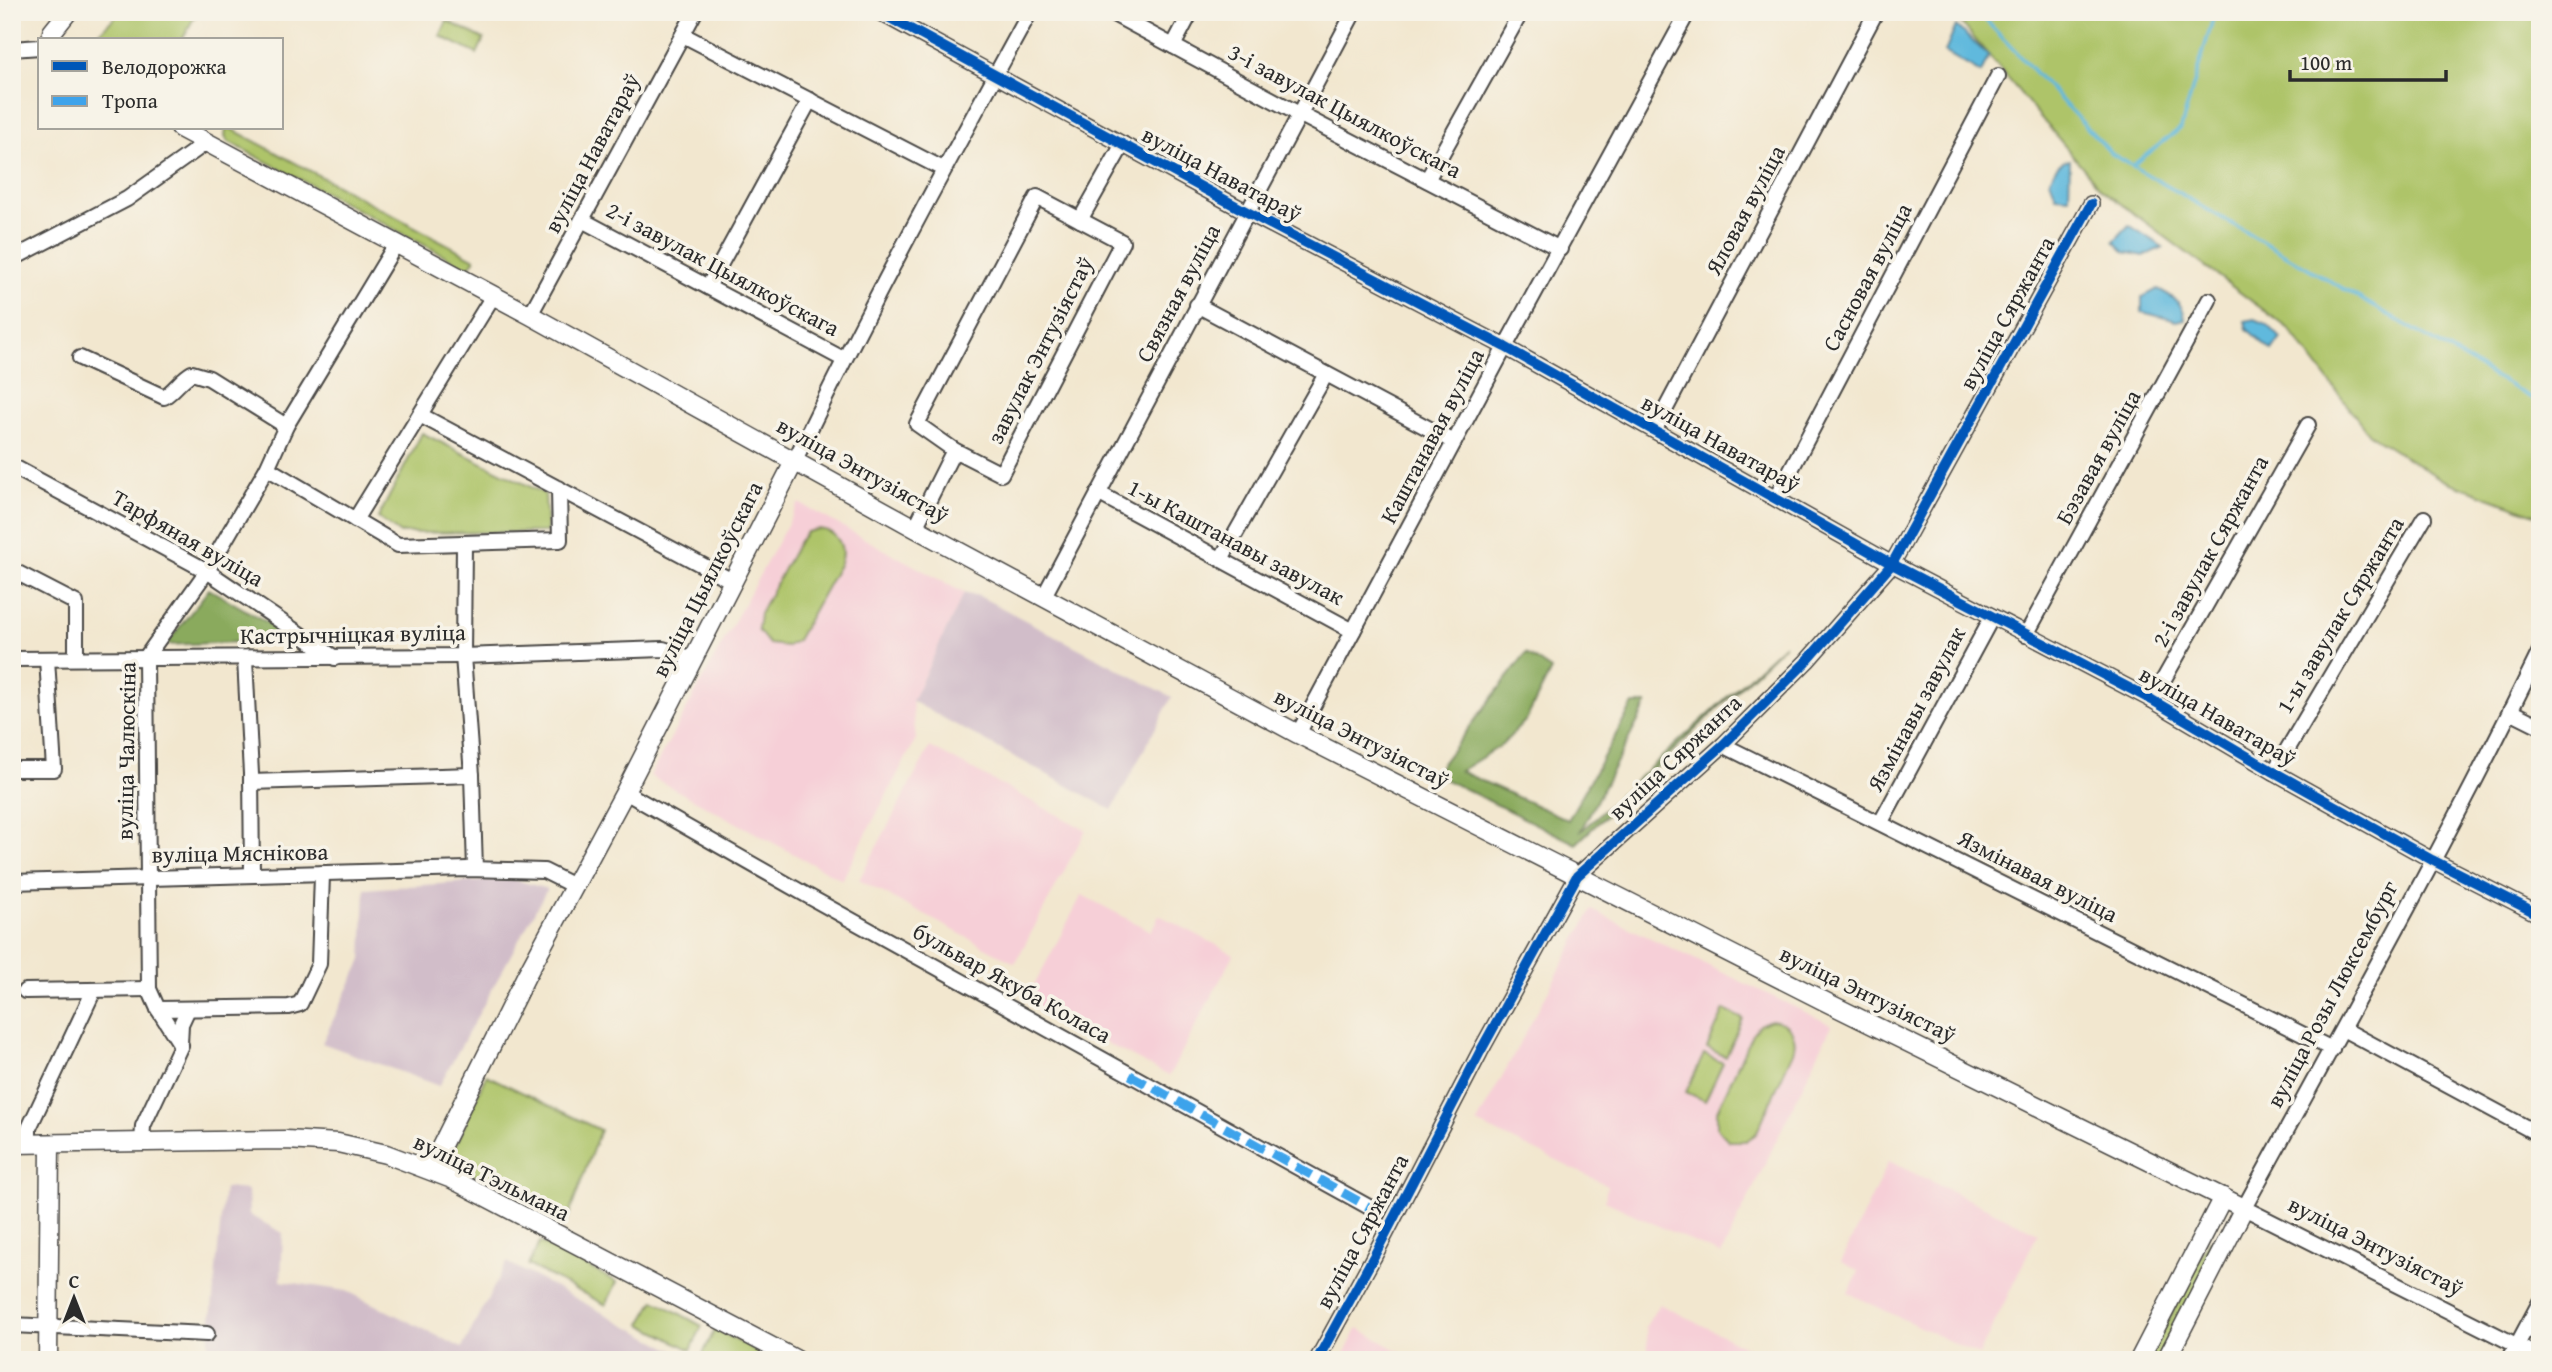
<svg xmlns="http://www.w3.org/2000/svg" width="2552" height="1372" font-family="'Gentium Book Plus',serif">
  <rect width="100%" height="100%" fill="#f7f3e8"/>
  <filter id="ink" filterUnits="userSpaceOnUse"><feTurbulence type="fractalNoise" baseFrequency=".0143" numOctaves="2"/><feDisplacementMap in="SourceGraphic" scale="14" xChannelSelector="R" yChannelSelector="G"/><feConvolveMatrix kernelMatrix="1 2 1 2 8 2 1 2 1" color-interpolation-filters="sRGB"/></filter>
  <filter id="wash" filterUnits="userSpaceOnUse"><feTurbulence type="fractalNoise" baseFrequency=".00686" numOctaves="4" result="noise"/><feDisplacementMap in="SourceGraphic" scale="28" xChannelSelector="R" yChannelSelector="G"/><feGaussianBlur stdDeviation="1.57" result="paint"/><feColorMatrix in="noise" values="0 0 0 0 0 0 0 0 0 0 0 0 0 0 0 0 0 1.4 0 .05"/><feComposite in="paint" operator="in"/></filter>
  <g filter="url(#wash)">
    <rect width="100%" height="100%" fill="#f2e7cf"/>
    <!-- built -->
    <g fill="#f6cfd7">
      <path d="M 799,503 L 964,593 L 912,701 L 916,739 L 842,880 L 650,776 Z"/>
      <path d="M 930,747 L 1086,830 L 1015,963 L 859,880 Z"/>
      <path d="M 1082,895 L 1151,931 L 1159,915 L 1234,954 L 1169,1076 L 1026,1001 Z"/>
      <path d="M 1592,910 L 1832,1025 L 1721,1255 L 1605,1201 L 1607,1185 L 1477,1123 Z"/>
      <path d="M 1889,1161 L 2038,1233 L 1979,1355 L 1848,1293 L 1859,1271 L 1841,1262 Z"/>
      <path d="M 1659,1304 L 1714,1331 L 1770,1360 L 1649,1360 L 1646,1326 Z"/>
      <path d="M 1358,1328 L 1415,1360 L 1341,1360 Z"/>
    </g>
    <!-- industrial -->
    <g fill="#d1bdc9">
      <path d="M 964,593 L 979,596 L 1172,697 L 1112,810 L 912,701 Z"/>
      <path d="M 513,879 L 547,889 L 439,1086 L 322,1043 L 362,960 L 365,889 Z"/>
      <path d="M 224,1188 L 248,1190 L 249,1215 L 283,1233 L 281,1281 L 347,1291 L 462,1348 L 507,1262 L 692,1360 L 207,1360 Z"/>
    </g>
    <!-- green -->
    <g fill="#aec469" stroke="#6c784a" stroke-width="2">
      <path d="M 120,12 L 197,12 L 182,40 L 97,40 L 94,38 Z"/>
      <path d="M 1952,12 L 2540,12 L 2540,516 L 2443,480 L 2370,435 L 2289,329 L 2101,189 Z"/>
      <path d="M 447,21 L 484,39 L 477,54 L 440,36 Z"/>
      <path d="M 226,128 L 230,128 L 475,259 L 468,268 L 229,142 L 225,136 Z"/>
      <path d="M 422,433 L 545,494 L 547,532 L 399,533 L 378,518 Z"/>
      <path d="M 819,529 C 837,531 846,546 840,563 L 797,640 L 787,646 L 769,644 L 758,630 L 760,613 L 799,541 L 807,532 Z"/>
      <path d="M 1724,1010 L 1743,1019 L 1726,1057 L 1707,1048 Z"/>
      <path d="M 1770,1020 C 1788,1021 1799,1034 1793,1052 L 1756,1134 L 1746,1141 L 1729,1141 L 1717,1128 L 1717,1111 L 1752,1034 L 1759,1025 Z"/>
      <path d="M 1704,1054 L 1723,1063 L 1705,1101 L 1686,1092 Z"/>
      <path d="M 486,1075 L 600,1130 L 567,1220 L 449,1162 Z"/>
      <path d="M 2209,1240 L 2221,1246 L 2161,1360 L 2147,1360 Z"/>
      <path d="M 540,1242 L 617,1282 L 606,1305 L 528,1265 Z"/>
      <path d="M 655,1300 L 702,1326 L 691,1350 L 641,1324 Z"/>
      <path d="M 715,1329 L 774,1360 L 705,1360 L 701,1358 Z"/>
    </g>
    <!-- forest -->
    <g fill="#8aaa5d" stroke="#5a6a44" stroke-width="2">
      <path d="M 209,589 L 298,640 L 166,645 Z"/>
      <path d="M 1785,644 L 1576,844 L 1434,774 L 1526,653 L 1551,670 L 1526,720 L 1502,745 L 1460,771 L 1568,820 L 1633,704 L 1647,704 L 1580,832 Z"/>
    </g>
    <!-- water -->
    <g fill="#60b9dd" stroke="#467284" stroke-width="2">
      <path d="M 1956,26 L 1989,56 L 1981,73 L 1945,52 Z"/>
      <path d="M 2070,160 L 2069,197 L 2056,196 L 2050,180 C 2054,169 2058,162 2070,160 Z"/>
      <path d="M 2129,225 L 2163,247 L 2144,256 L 2125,252 L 2114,241 Z"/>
      <path d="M 2158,289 C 2172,296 2184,303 2185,319 L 2177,321 L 2142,312 L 2142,297 Z"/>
      <path d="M 2255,319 L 2267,324 L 2281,338 L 2272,351 L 2247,329 L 2245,321 Z"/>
    </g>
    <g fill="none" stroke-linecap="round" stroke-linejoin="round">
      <!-- stream -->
      <g stroke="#60b9dd" stroke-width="3.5">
        <path d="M 1978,12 L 2112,154 L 2540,403"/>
        <path d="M 2132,166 L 2181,128 L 2215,12"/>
      </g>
    </g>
  </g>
  <g filter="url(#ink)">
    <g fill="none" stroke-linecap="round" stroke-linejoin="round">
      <defs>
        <g id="minor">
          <path d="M 879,12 L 1247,212 L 1505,347 L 1892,564 L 2152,700 L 2274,772 L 2432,860 L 2540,915"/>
          <path d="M 1110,12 L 1299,114 L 1560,249"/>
          <path d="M 683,35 L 943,169"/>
          <path d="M 1173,46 L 1191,12"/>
          <path d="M 12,49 L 40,47"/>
          <path d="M 1427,180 L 1521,12"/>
          <path d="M 1037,197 L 1122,242 L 1001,474 L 954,450 L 917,424 Z"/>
          <path d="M 582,220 L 843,359"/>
          <path d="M 1080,220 L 1123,144"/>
          <path d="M 12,259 L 127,199 L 207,142"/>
          <path d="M 708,287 L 810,100"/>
          <path d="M 1197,305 L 1454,442"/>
          <path d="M 530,315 L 695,12"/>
          <path d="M 80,358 L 164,397 C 175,390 181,379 192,373 L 209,378 L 286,426"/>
          <path d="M 420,415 L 734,582"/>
          <path d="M 1655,429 L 1876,12"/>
          <path d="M 795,460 C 868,308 949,160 1030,12"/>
          <path d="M 12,466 L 207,571 L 335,658"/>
          <path d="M 267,468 L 398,545 L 560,540 L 559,488"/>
          <path d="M 1098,493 L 1353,631"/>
          <path d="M 1776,498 L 1998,76"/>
          <path d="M 355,520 L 493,296"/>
          <path d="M 915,528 L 954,450"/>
          <path d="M 464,543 L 463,656 L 472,775 L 475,869"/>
          <path d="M 1221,559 L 1326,374"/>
          <path d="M 12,570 L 76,603 L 76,658"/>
          <path d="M 1044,596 L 1354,12"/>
          <path d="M 2026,635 L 2209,300"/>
          <path d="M 2540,651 C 2448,840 2345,1023 2244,1208 L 2540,1357"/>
          <path d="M 12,659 L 463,656 L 663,649 L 693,659"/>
          <path d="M 245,659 L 251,774 L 252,875"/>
          <path d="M 2152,700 L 2308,425"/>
          <path d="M 2510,711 L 2540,726"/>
          <path d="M 1298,734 L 1505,347 L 1688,12"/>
          <path d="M 1723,745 L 2332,1049"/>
          <path d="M 12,769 L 54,769 L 47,659"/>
          <path d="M 2274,772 L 2424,518"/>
          <path d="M 251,782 L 472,775"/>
          <path d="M 625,792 L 808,896 L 1378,1212"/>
          <path d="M 1881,822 L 1992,617"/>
          <path d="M 12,882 L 468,869 L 544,871 L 574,886"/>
          <path d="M 25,991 L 149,989"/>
          <path d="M 158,1009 L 289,1007 L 300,1004 L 319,964 L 322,875"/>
          <path d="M 2343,1029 L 2540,1135"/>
          <path d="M 180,1044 L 181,1024 L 188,1009"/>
          <path d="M 142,1143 L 143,1126 L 181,1045 L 158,1009 L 149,989 L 146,657 L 207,571 L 267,468 L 286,426 L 396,244"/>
          <path d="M 29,1144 L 29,1128 L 94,990"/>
          <path d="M 12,1325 L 207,1334"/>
          <path d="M 1317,1360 L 1373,1258 L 1480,1052 L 1577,876 L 1723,745 L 1807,661 L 1892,564 L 2091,204"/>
          <path d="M 2509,1360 L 2540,1302"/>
        </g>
        <g id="major">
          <path d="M 51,40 L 52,32 L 68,12"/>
          <path d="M 180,128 L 530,315 L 915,528 L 1298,734 L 1826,1002 L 2244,1208 L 2166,1360"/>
          <path d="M 12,1144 L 286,1140 L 338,1143 L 386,1154 L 452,1179 L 797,1360"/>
          <path d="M 430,1169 L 526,976 L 625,792 L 795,460"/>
          <path d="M 48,1360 L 50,1144"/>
          <path d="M 2139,1360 L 2223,1197"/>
        </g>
      </defs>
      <!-- minor casing -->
      <use href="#minor" stroke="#494744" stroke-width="18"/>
      <!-- major casing -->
      <use href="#major" stroke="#494744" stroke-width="21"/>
      <!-- minor -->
      <use href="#minor" stroke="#fff" stroke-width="14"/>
      <!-- major -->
      <use href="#major" stroke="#fff" stroke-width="18"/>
      <!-- quiet -->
      <path stroke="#3ea3eb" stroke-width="9" stroke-dasharray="18 9" stroke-linecap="butt" d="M 1130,1075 L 1378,1212"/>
      <defs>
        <g id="cycleway">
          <path d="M 879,12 L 1247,212 L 1505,347 L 1892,564 L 2152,700 L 2274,772 L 2432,860 L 2540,915"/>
          <path d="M 1317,1360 L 1373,1258 L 1480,1052 L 1577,876 L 1723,745 L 1807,661 L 1892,564 L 2091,204"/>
        </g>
      </defs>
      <!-- cycleway casing -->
      <use href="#cycleway" stroke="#f7f3e8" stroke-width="15"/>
      <!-- cycleway -->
      <use href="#cycleway" stroke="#0057b8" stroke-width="10"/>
    </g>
  </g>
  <g text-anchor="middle" stroke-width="7" stroke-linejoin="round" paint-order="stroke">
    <!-- street labels -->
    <g font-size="23" fill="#2b2b2b" stroke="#f7f3e8">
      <text transform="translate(1345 111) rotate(28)" y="8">3-і завулак Цыялкоўскага</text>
      <text transform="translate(592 153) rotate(-62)" y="8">вуліца Наватараў</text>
      <text transform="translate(1222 174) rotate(28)" y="8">вуліца Наватараў</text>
      <text transform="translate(1745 210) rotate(-62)" y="8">Яловая вуліца</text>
      <text transform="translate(723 269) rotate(28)" y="8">2-і завулак Цыялкоўскага</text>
      <text transform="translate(1867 277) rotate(-62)" y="8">Сасновая вуліца</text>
      <text transform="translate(1178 293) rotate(-62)" y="8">Связная вуліца</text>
      <text transform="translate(2007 313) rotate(-61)" y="8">вуліца Сяржанта</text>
      <text transform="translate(1040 350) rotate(-63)" y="8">завулак Энтузіястаў</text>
      <text transform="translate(1432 436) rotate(-62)" y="8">Каштанавая вуліца</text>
      <text transform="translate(1721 443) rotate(29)" y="8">вуліца Наватараў</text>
      <text transform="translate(2098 457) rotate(-61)" y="8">Бэзавая вуліца</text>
      <text transform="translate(863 470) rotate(29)" y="8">вуліца Энтузіястаў</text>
      <text transform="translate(188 538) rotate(30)" y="8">Тарфяная вуліца</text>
      <text transform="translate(1236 542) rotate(28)" y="8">1-ы Каштанавы завулак</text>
      <text transform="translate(2210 551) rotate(-61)" y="8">2-і завулак Сяржанта</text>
      <text transform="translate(707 579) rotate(-63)" y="8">вуліца Цыялкоўскага</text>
      <text transform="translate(2340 615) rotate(-59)" y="8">1-ы завулак Сяржанта</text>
      <text transform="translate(353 634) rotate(-1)" y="8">Кастрычніцкая вуліца</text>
      <text transform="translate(1916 709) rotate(-62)" y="8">Язмінавы завулак</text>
      <text transform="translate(2218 716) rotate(30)" y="8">вуліца Наватараў</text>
      <text transform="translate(1362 738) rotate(27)" y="8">вуліца Энтузіястаў</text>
      <text transform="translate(126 751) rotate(-89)" y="8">вуліца Чалюскіна</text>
      <text transform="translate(1675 757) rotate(-43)" y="8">вуліца Сяржанта</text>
      <text transform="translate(240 853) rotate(-1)" y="8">вуліца Мяснікова</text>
      <text transform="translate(2038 876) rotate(27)" y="8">Язмінавая вуліца</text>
      <text transform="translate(1012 983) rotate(29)" y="8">бульвар Якуба Коласа</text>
      <text transform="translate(1868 994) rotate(26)" y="8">вуліца Энтузіястаў</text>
      <text transform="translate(2332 994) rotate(-62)" y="8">вуліца Розы Люксембург</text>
      <text transform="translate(492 1177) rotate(26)" y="8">вуліца Тэльмана</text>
      <text transform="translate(1362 1231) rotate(-62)" y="8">вуліца Сяржанта</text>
      <text transform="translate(2376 1246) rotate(27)" y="8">вуліца Энтузіястаў</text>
    </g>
  </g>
  <!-- margin -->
  <rect width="2552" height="1372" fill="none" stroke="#f7f3e8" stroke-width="42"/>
  <!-- legend -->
  <rect x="38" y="38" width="245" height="91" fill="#f7f3e8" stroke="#a5a39c" stroke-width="2"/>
  <rect x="52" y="61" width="35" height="10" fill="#0057b8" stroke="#a5a39c" stroke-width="2"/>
  <text x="102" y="74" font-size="21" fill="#2b2b2b">Велодорожка</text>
  <rect x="52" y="96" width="35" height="10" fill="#3ea3eb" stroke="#a5a39c" stroke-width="2"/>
  <text x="102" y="108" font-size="21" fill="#2b2b2b">Тропа</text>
  <!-- north arrow -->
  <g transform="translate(74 1298)" stroke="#f7f3e8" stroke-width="5" paint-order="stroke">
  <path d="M0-5L12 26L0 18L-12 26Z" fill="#2b2b2b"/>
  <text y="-10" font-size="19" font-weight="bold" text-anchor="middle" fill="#2b2b2b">С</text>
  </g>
  <!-- scale -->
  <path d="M2290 70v10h156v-10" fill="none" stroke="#2b2b2b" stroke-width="3.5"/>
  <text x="2300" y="70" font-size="21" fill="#2b2b2b" stroke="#f7f3e8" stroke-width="5" paint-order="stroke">100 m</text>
</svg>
